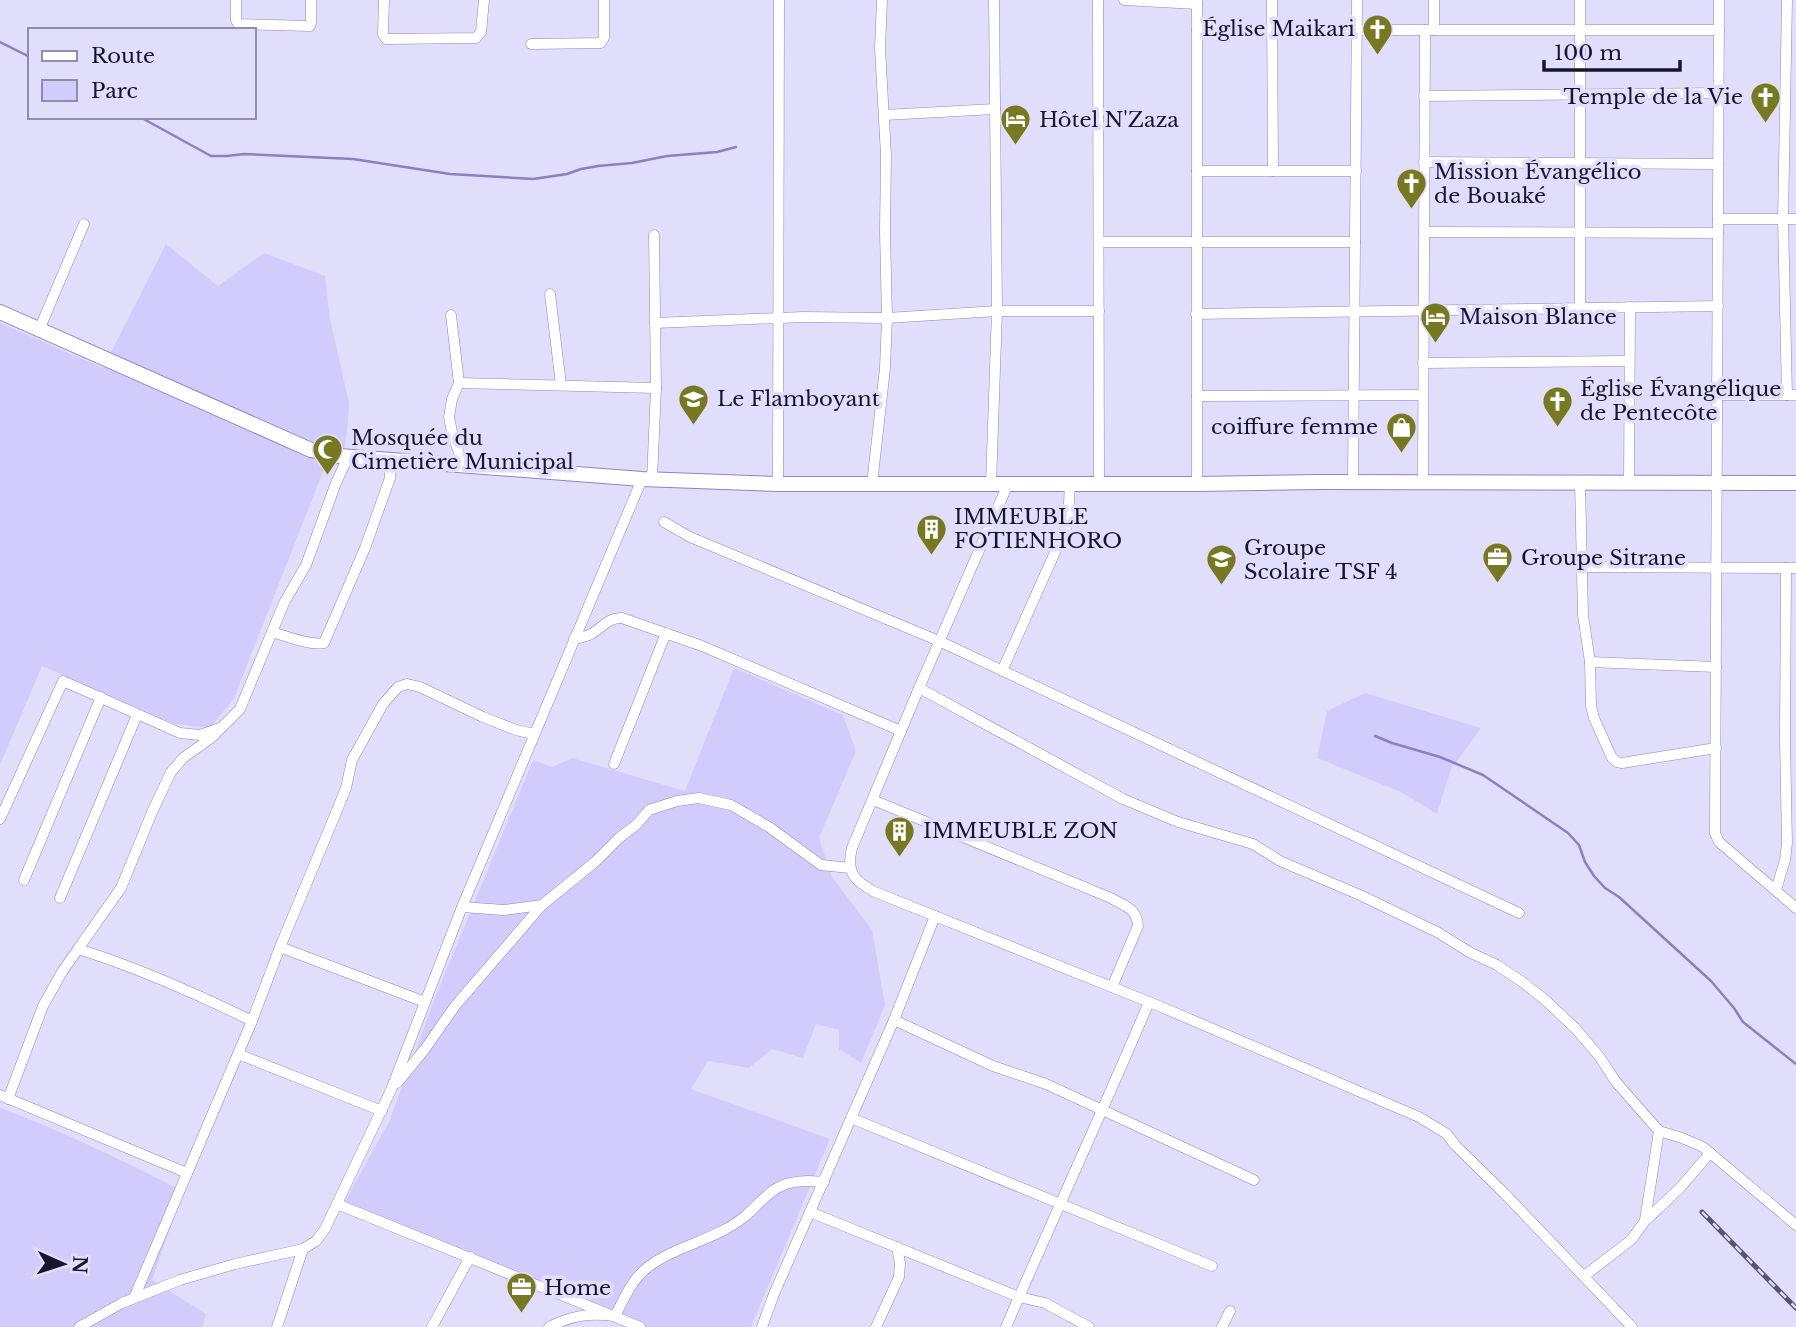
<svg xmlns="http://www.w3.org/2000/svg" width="1796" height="1327" font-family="'Libre Baskerville',serif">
  <rect width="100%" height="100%" fill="#e1defb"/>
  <!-- green -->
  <g fill="#d2ccfc">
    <path d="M 166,244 L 218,286 L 264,253 L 325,276 L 330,319 L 349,403 L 347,431 L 342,466 L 326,464 L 234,698 L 210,728 L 175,724 L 42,666 L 0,765 L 0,323 L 103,368 Z"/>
    <path d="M 734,668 L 843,715 L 856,751 L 819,838 L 832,877 L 872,930 L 885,1005 L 861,1063 L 839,1049 L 839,1030 L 816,1024 L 803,1058 L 772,1049 L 749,1068 L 708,1061 L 691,1089 L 830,1139 L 751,1327 L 647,1327 L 344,1203 L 389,1122 L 433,1003 L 533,760 L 552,767 L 572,758 L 685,791 Z"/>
    <path d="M 1365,693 L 1481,728 L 1451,769 L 1437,814 L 1401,792 L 1317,758 L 1327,711 Z"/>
    <path d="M 0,1108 C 63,1131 123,1161 183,1191 L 152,1280 L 206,1314 L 202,1327 L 0,1327 Z"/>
  </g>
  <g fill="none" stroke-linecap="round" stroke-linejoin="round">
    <!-- stream -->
    <g stroke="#8b80c2" stroke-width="2.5">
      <path d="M 0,42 L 30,57"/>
      <path d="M 140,117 L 211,156 L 227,156 L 244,154 L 353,159 L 450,174 L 533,179 L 567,174 L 581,169 L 598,166 L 632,163 L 667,156 L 717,152 L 736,147"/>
      <path d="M 1375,736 L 1392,743 L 1440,757 L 1483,775 L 1568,833 L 1579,845 L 1585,862 L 1594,876 L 1605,888 L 1619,897 L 1711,981 L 1734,1008 L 1743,1022 L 1796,1064"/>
    </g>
    <defs>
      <g id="street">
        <path d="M 236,0 L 236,20 L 238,24 L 310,26 L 311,23 L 311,0"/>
        <path d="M 384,0 L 383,34 L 386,39 L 476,38 L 481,32 L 484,0"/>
        <path d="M 1098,0 L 1099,484"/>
        <path d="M 1124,0 L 1197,4"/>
        <path d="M 1197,0 L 1197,484"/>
        <path d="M 1272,0 L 1273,171"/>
        <path d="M 1434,0 L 1434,30"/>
        <path d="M 1719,0 L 1715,833 L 1719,842 L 1796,908"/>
        <path d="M 1787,0 L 1783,219 L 1787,395"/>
        <path d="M 1197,30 L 1719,30"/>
        <path d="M 531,44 L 601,43 L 604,38 L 604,0"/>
        <path d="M 1424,96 L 1719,93"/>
        <path d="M 884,115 L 995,109"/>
        <path d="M 1424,162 L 1718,164"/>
        <path d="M 1197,171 L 1356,171"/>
        <path d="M 1718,219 L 1796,219"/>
        <path d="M 1424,232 L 1718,233"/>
        <path d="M 1099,242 L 1355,242"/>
        <path d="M 550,294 L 561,385"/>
        <path d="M 1580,308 L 1580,0"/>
        <path d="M 1196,314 L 1718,306"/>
        <path d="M 451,315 L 459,383 L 452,399 L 449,417 L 452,432 L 463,465"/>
        <path d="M 655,323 L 803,317 L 887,318 L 997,311 L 1099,311"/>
        <path d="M 39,330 L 84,224"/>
        <path d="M 1423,363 L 1628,361"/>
        <path d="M 459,383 L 656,388"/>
        <path d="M 1718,395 L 1796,395"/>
        <path d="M 1197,396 L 1423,395"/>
        <path d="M 652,479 L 656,388 L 654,235"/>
        <path d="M 1353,482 L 1357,0"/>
        <path d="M 1580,482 L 1583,615 L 1590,662 L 1591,706 L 1594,718 L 1612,758 L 1617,762 L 1622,763 L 1716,748"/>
        <path d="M 1629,482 L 1630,307"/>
        <path d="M 1423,483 L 1425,30"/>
        <path d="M 778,484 L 779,0"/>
        <path d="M 872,484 L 885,368 L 887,318 L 885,231 L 886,155 L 880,48 L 882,0"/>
        <path d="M 991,484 L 997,311 L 994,0"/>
        <path d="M 1008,484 L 919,688 L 852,848 C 846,872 854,881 875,892 L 1159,1006 L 1419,1117 L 1447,1134 L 1455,1145 L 1505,1194 L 1632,1327"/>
        <path d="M 664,522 L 690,537 L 939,641 L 1519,913"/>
        <path d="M 1582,567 L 1796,568"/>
        <path d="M 272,632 C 286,636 310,646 324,643 L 365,548 L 390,478 L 390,460"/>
        <path d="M 574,639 C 579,638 586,637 591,634 C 602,628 609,617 622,618 L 702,646 L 901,731"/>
        <path d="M 1590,662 L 1716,667"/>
        <path d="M 1002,671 L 1068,523 L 1070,484"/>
        <path d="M 919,688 L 1123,799 L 1178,822 L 1253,844 L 1280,861 L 1360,895 L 1437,932 L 1471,953 L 1497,965 L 1521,981 L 1544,999 L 1576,1029 L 1599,1056 L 1616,1082 L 1659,1131 L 1682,1138 L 1703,1147 L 1796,1225"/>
        <path d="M 614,764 L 666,633"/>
        <path d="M 873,800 L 1111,898 C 1124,906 1137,908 1138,926 L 1112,987"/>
        <path d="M 0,819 L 63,681 L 180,733 L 200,735 L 220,728"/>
        <path d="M 24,880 L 101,697"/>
        <path d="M 1776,890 L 1785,860 L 1787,843 L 1785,740 L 1786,568"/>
        <path d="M 60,898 L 137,715"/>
        <path d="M 462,907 L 504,910 L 542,905"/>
        <path d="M 280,947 L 425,1002"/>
        <path d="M 78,949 L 121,888 L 153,810 L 171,772 L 183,758 L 211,738 L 240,709 L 284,603 L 306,565 L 336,483 L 348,457"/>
        <path d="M 894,1020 L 993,1066 L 1046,1084 L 1254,1180"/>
        <path d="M 238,1054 L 382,1111"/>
        <path d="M 397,1083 L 425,1049 L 455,1006 L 542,905 L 595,862 L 619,838 L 636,825 L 649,810 L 677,801 L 699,798 L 731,805 L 769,827 L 821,865 L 850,868"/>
        <path d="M 0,1095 L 187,1173"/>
        <path d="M 8,1099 L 43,1006 L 62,972 L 78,949 C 139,968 195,993 252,1021"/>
        <path d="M 851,1118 L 1212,1266"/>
        <path d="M 337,1204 L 640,1327"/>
        <path d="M 810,1212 L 1019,1297 L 1045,1303 L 1089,1327"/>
        <path d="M 1645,1220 L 1659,1131"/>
        <path d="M 1584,1276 L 1631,1240 L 1645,1221 L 1679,1189 L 1710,1153"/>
        <path d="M 134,1298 L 252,1021 L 280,947 L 333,820 L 346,788 L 352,760 L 383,704 L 398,687 L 407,684 L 420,687 L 483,717 L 516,730 L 534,734"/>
        <path d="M 79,1327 L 122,1303 L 180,1280 L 235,1264 L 303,1249 L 316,1241 L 325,1229 L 391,1090 L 462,907 L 642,479"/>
        <path d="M 277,1327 L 303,1249"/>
        <path d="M 432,1327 L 470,1257"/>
        <path d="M 549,1327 C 573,1315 589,1313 615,1316 C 624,1299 632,1279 648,1267 C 677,1245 716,1240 744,1217 C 758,1206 768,1190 786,1184 C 798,1180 811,1181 824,1182"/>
        <path d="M 762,1327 L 774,1294 L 894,1020 L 935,916"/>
        <path d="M 876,1327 L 899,1277 L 900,1263 L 897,1247"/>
        <path d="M 1006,1327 C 1053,1218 1103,1111 1149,1002"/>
        <path d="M 1222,1327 L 1230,1311"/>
      </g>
      <path id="secondary" d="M 0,312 L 311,450 L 339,456 L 642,479 L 778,484 L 1197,484 L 1320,482 L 1796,483"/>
    </defs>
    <!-- street casing -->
    <use href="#street" stroke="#8f84c7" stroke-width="11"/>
    <!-- secondary casing -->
    <use href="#secondary" stroke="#8f84c7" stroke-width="16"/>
    <!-- street -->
    <use href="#street" stroke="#fff" stroke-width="10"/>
    <!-- secondary -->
    <use href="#secondary" stroke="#fff" stroke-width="14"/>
    <defs>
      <path id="rail" d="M 1702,1212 L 1796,1308"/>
    </defs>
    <!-- rail casing -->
    <use href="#rail" stroke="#59546e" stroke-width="5"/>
    <!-- rail -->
    <use href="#rail" stroke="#e1defb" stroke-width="2.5" stroke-dasharray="8" stroke-linecap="butt"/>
  </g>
  <!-- icons -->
  <defs>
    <symbol id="church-pin" viewBox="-11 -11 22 30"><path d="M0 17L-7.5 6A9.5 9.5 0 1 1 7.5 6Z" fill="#767921" stroke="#e1defb"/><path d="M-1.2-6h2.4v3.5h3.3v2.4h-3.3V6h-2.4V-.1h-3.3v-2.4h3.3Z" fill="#fff"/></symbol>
    <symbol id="hotel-pin" viewBox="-11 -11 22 30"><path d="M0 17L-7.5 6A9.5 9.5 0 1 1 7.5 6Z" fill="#767921" stroke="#e1defb"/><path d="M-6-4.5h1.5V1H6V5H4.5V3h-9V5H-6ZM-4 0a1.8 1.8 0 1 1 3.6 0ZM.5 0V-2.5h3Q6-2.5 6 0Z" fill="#fff"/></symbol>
    <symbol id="school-pin" viewBox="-11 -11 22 30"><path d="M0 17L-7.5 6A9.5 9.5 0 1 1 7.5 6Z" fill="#767921" stroke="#e1defb"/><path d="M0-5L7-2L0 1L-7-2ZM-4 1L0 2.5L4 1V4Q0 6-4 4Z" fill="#fff"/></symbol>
    <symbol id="shop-pin" viewBox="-11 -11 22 30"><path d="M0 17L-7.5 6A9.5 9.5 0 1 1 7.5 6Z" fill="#767921" stroke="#e1defb"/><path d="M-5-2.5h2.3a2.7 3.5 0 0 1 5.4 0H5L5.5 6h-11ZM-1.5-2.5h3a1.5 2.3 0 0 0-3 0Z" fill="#fff"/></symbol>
    <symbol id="mosque-pin" viewBox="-11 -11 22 30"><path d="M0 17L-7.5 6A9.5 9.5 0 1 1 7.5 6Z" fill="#767921" stroke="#e1defb"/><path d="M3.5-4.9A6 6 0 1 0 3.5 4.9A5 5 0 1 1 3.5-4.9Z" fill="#fff"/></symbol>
    <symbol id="building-pin" viewBox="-11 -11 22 30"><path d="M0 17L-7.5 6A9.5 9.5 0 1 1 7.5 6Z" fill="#767921" stroke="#e1defb"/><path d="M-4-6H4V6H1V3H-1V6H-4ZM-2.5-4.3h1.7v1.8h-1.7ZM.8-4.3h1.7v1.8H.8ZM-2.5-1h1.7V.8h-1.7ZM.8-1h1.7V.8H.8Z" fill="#fff"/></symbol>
    <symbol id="office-pin" viewBox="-11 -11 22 30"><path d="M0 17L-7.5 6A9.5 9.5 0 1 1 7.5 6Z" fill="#767921" stroke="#e1defb"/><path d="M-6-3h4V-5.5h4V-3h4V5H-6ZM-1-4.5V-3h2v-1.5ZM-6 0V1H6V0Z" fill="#fff"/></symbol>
  </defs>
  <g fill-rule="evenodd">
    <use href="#church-pin" x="1360" y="12" width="35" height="47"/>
    <use href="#church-pin" x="1748" y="80" width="35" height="47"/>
    <use href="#hotel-pin" x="998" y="102" width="35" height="47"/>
    <use href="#church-pin" x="1394" y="166" width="35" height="47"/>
    <use href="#hotel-pin" x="1418" y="300" width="35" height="47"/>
    <use href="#school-pin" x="676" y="382" width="35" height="47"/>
    <use href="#church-pin" x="1540" y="384" width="35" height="47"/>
    <use href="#shop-pin" x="1384" y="410" width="35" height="47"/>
    <use href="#mosque-pin" x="310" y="432" width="35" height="47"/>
    <use href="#building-pin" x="914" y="512" width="35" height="47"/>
    <use href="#office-pin" x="1480" y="540" width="35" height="47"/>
    <use href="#school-pin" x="1204" y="542" width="35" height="47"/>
    <use href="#building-pin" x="882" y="814" width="35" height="47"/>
    <use href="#office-pin" x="504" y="1270" width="35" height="47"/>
  </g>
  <g text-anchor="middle" stroke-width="7" stroke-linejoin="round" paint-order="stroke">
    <!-- poi labels -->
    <g font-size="21" fill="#19142d" stroke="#e1defb" text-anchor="start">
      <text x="1355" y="36" text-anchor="end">Église Maikari</text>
      <text x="1743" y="104" text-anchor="end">Temple de la Vie</text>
      <text x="1039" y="127">Hôtel N'Zaza</text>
      <text x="1434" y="179">Mission Évangélico<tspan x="1434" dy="24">de Bouaké</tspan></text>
      <text x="1459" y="324">Maison Blance</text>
      <text x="1580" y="396">Église Évangélique<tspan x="1580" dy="24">de Pentecôte</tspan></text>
      <text x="717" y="406">Le Flamboyant</text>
      <text x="1378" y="434" text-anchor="end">coiffure femme</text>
      <text x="351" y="445">Mosquée du<tspan x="351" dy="24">Cimetière Municipal</tspan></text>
      <text x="954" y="524">IMMEUBLE<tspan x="954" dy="24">FOTIENHORO</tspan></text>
      <text x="1244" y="555">Groupe<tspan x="1244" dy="24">Scolaire TSF 4</tspan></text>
      <text x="1521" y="565">Groupe Sitrane</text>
      <text x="923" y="838">IMMEUBLE ZON</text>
      <text x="544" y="1295">Home</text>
    </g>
  </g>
  <!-- legend -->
  <rect x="28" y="28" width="228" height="91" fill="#e1defb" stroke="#918da9" stroke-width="2"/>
  <rect x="42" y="51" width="35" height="10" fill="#ffffff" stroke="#918da9" stroke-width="2"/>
  <text x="91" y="63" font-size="21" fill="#19142d">Route</text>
  <rect x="42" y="80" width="35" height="21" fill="#d2ccfc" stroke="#918da9" stroke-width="2"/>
  <text x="91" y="98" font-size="21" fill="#19142d">Parc</text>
  <!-- north arrow -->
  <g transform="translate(63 1264) rotate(93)" stroke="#e1defb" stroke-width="5" paint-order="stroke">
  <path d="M0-5L12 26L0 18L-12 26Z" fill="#19142d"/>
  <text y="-10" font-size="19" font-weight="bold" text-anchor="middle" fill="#19142d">N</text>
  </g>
  <!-- scale -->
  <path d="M1544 60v10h136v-10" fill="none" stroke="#19142d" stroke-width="3.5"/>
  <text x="1554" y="60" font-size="21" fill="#19142d" stroke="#e1defb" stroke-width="5" paint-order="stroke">100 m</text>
</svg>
